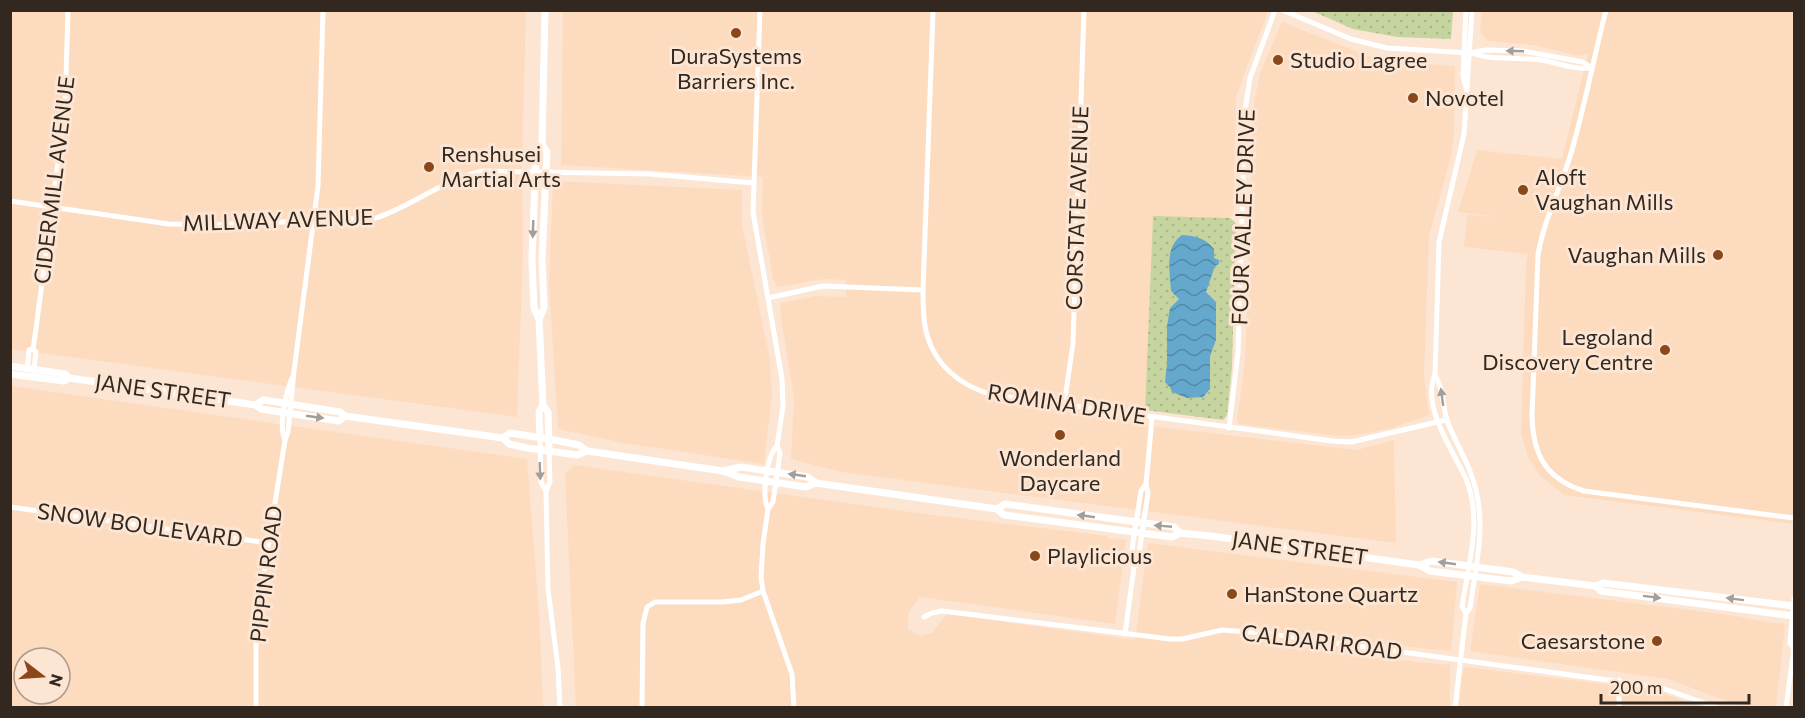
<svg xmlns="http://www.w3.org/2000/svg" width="1805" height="718" font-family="Commissioner,sans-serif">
  <defs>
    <pattern id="grass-dots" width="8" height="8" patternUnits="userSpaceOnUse" patternTransform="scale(1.5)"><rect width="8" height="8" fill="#c6d59f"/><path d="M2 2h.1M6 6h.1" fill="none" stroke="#abb788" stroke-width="1.8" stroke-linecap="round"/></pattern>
    <pattern id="water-waves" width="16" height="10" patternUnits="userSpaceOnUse" patternTransform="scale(1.5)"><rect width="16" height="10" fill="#64a8cd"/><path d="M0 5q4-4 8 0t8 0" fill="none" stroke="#5389a6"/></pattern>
  </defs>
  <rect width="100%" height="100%" fill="#fce6d3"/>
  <!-- built -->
  <g fill="#fddbbe" fill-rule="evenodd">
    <path d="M 11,11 L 526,11 L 522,158 L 523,251 L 517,417 L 11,349 Z"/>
    <path d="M 563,11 L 1268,11 L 1236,96 L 1234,209 L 1230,218 L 1153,217 L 1145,410 L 1141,425 L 1357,450 L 1394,440 L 1396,543 L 841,472 L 791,459 L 794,398 L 781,318 L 780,303 L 815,296 L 846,297 L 846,280 L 824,279 L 777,287 L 773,279 L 762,215 L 763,177 L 561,165 Z"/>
    <path d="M 1482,11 L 1794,11 L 1794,524 L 1564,495 L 1539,475 L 1528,457 L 1521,433 L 1526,262 L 1528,254 L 1464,247 L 1467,215 L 1498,217 L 1458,212 L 1477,150 L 1562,159 L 1588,54 L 1580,56 L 1534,45 L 1488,41 L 1480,32 Z"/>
    <path d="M 1282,22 L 1381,61 L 1455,66 L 1454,134 L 1451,156 L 1429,236 L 1424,376 L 1429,415 L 1392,428 L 1356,435 L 1338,436 L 1239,424 L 1237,420 L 1245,363 L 1254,103 L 1260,73 Z"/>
    <path d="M 553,181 L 742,190 L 742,225 L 770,360 L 772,394 L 764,464 L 624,443 L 558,429 L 549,283 Z"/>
    <path d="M 11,386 L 527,459 L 539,613 L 543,707 L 11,708 ZM 24,658 L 60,658 L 60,694 L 24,694 Z"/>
    <path d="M 574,465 L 925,514 L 1108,536 L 1108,539 L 1115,539 L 1116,538 L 1126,540 L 1115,624 L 920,597 L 908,613 L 908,629 L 920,636 L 932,633 L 947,614 L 1135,640 L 1148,543 L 1457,582 L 1451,651 L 1358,642 L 1354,656 L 1450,665 L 1450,707 L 576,707 L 565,474 Z"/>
    <path d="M 1480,584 L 1723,614 L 1772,623 L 1783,623 L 1785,626 L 1776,706 L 1737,705 L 1668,679 L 1470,651 Z"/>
    <path d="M 1465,667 L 1658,691 L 1700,707 L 1459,708 L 1462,677 Z"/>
  </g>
  <!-- grass -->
  <g fill="url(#grass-dots)">
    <path d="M 1312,11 L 1453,11 L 1451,39 L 1397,37 L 1353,29 Z"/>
    <path d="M 1153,216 L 1230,218 L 1236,223 L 1232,368 L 1227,415 L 1223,420 L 1145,410 Z"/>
  </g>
  <!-- water -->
  <path fill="url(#water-waves)" d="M 1182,235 C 1196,236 1205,238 1214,249 L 1214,258 L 1219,260 L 1219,264 L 1215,266 L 1206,292 L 1216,302 L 1216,340 L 1210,356 L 1210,389 L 1203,397 L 1187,398 L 1172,392 L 1170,387 L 1165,382 L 1167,364 L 1167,326 L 1170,308 L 1179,299 L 1171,291 C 1170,272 1164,247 1182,235 Z"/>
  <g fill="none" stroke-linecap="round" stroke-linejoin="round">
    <!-- minor -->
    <g stroke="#fff" stroke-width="5">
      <path d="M 760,10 L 753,212 L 782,379 L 783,406 L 777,446 L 780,453 L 773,502 L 768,509 L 763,544 L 761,577 L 763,591 L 792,674 L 794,708"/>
      <path d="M 933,10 L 923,290 C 923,303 923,318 926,331 C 934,365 961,387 994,395 L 1332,441 L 1351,442 L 1446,420"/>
      <path d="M 1282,10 L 1351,39 L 1387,48 L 1470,53 L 1485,50 L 1523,51 L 1583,62 L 1592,68"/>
      <path d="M 1466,10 L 1463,76 L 1466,88"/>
      <path d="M 1606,10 C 1594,57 1585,104 1572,150 C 1562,185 1544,219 1538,255 L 1532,416 C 1533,455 1546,479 1584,491 L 1794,518"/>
      <path d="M 1472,53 C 1493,61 1518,57 1541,60 C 1558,63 1574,70 1592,68"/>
      <path d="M 10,201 L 169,224 L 211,225 L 376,218 C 414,205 444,179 483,171 L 650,174 L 753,183"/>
      <path d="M 768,298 L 823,286 L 923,290"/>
      <path d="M 27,369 L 29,350 L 33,349"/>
      <path d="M 1435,375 C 1444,389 1442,407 1448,423 C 1455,441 1466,458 1472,477 C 1488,520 1476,565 1470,608 L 1466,613 L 1455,708"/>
      <path d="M 33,377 L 36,352 L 33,349 L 35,336 L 65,109 L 68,10"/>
      <path d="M 1064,406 L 1073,343 L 1084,10"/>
      <path d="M 1229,428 L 1238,353 L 1245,110 L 1250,78 L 1275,10"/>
      <path d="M 540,437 L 541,482 L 546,491 L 548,589 L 558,668 L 560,708"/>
      <path d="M 285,440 C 278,426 286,393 292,378"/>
      <path d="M 546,491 L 550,482 L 549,450"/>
      <path d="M 10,507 L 269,543"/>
      <path d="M 768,509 C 761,495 767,456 777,446"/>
      <path d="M 1134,567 L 1131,559 L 1133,542 L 1141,491 L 1146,484"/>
      <path d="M 1466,613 L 1462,607 C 1468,565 1483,520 1466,479 C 1453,450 1421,407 1435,375 L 1439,242 L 1464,134 L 1472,10"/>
      <path d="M 924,617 L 932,613 L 942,611 L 1170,639 L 1182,639 L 1222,630 L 1262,633 L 1659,687 L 1718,708"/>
      <path d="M 1125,634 L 1134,567 L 1138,560 L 1148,493 L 1146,484 L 1152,418"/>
      <path d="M 1794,649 L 1790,643 L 1794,599"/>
      <path d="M 256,708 L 256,623 L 285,440 L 288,432 L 294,371 L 318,186 L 323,10"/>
      <path d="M 642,708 L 643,623 L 647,607 L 655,602 L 722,602 L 741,600 L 763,591"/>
      <path d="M 1619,708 L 1619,680"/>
      <path d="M 1786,708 L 1794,648"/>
    </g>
    <!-- major -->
    <g stroke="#fff" stroke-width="7">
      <path d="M 542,144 L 536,151 L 532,260 L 534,308 L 539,319 L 543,405 L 548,412 L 549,450"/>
      <path d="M 539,319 L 544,308 L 542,260 L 547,152 L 542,144 L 545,10"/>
      <path d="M 10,366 L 65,374 L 69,378"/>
      <path d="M 10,374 L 64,381 L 69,378 L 256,405 L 261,409 L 339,421 L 345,416"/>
      <path d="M 256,405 L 263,400 L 277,402 L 340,412 L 345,416 L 503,438 L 509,444 L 527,448 L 577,455 L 587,451 L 723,471 L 739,477 L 806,487 L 816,483 L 997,509 L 1004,515 L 1172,537 L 1180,533 L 1211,536 L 1419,565 L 1430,571 L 1511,581 L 1522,577"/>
      <path d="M 540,437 L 539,412 L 543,405"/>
      <path d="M 503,438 L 510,433 L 549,439 L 579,445 L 587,451"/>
      <path d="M 723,471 L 741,467 L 808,477 L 816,483"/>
      <path d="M 997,509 L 1005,504 L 1174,527 L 1180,533"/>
      <path d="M 1419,565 L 1432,561 L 1513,572 L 1522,577 L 1596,586 L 1603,583 L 1794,606"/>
      <path d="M 1596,586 L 1601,591 L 1794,616"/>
    </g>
  </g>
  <!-- one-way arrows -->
  <defs><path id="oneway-solid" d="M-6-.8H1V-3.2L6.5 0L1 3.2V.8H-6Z" transform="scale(1.5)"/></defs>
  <g fill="#a39e9a">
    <use href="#oneway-solid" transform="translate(1515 51) rotate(-178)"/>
    <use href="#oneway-solid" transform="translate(533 229) rotate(92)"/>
    <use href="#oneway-solid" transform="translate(1442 397) rotate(-98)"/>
    <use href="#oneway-solid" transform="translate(315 417) rotate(8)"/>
    <use href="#oneway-solid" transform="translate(540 471) rotate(88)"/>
    <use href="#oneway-solid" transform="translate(797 475) rotate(-172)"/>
    <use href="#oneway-solid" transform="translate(1086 516) rotate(-172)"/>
    <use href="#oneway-solid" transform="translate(1163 526) rotate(-175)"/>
    <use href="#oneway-solid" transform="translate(1447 563) rotate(-172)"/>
    <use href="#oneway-solid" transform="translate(1652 597) rotate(7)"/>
    <use href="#oneway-solid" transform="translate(1735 599) rotate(-173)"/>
  </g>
  <!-- markers -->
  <g fill="#8b4719" stroke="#fce6d3" stroke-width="2">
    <circle cx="736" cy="33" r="6"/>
    <circle cx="1278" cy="60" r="6"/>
    <circle cx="1413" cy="98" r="6"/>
    <circle cx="429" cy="167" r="6"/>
    <circle cx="1523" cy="190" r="6"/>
    <circle cx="1718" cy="255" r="6"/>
    <circle cx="1665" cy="350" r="6"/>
    <circle cx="1060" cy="435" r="6"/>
    <circle cx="1035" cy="556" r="6"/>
    <circle cx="1232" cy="594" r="6"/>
    <circle cx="1657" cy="641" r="6"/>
  </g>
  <g text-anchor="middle" stroke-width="6" stroke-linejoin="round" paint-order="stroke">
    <!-- poi labels -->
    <g font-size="22" fill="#32281f" stroke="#fce6d3" text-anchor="start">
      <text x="736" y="64" text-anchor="middle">DuraSystems<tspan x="736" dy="25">Barriers Inc.</tspan></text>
      <text x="1290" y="68">Studio Lagree</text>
      <text x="1425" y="106">Novotel</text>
      <text x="441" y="162">Renshusei<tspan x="441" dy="25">Martial Arts</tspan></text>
      <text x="1535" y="185">Aloft<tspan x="1535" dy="25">Vaughan Mills</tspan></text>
      <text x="1706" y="263" text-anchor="end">Vaughan Mills</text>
      <text x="1653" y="345" text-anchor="end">Legoland<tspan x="1653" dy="25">Discovery Centre</tspan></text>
      <text x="1060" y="466" text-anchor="middle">Wonderland<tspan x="1060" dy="25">Daycare</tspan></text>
      <text x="1047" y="564">Playlicious</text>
      <text x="1244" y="602">HanStone Quartz</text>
      <text x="1645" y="649" text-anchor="end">Caesarstone</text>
    </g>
    <!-- street labels -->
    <g font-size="22" fill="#32281f" stroke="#fce6d3">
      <text transform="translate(54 180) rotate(-83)" y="8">CIDERMILL AVENUE</text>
      <text transform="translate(1077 208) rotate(-88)" y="8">CORSTATE AVENUE</text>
      <text transform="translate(1243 217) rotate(-88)" y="8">FOUR VALLEY DRIVE</text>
      <text transform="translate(278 220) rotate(-2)" y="8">MILLWAY AVENUE</text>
      <text transform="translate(163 391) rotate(8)" y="8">JANE STREET</text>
      <text transform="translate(1067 404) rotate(9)" y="8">ROMINA DRIVE</text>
      <text transform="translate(140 525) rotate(8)" y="8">SNOW BOULEVARD</text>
      <text transform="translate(1300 548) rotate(8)" y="8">JANE STREET</text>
      <text transform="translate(266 574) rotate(-83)" y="8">PIPPIN ROAD</text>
      <text transform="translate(1322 642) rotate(7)" y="8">CALDARI ROAD</text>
    </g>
  </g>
  <!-- border -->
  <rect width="1805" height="718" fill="none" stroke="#32281f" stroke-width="24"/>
  <!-- north arrow -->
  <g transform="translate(42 676) rotate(107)"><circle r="28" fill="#fce6d3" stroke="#ab9a8b" stroke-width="1.5"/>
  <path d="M0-4.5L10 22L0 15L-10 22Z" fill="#8b4719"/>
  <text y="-9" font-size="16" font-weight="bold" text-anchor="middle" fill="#32281f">N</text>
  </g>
  <!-- scale -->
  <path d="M1601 694v9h148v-9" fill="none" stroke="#32281f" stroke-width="3"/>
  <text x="1610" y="694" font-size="18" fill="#32281f" stroke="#fce6d3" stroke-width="4.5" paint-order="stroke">200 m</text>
</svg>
